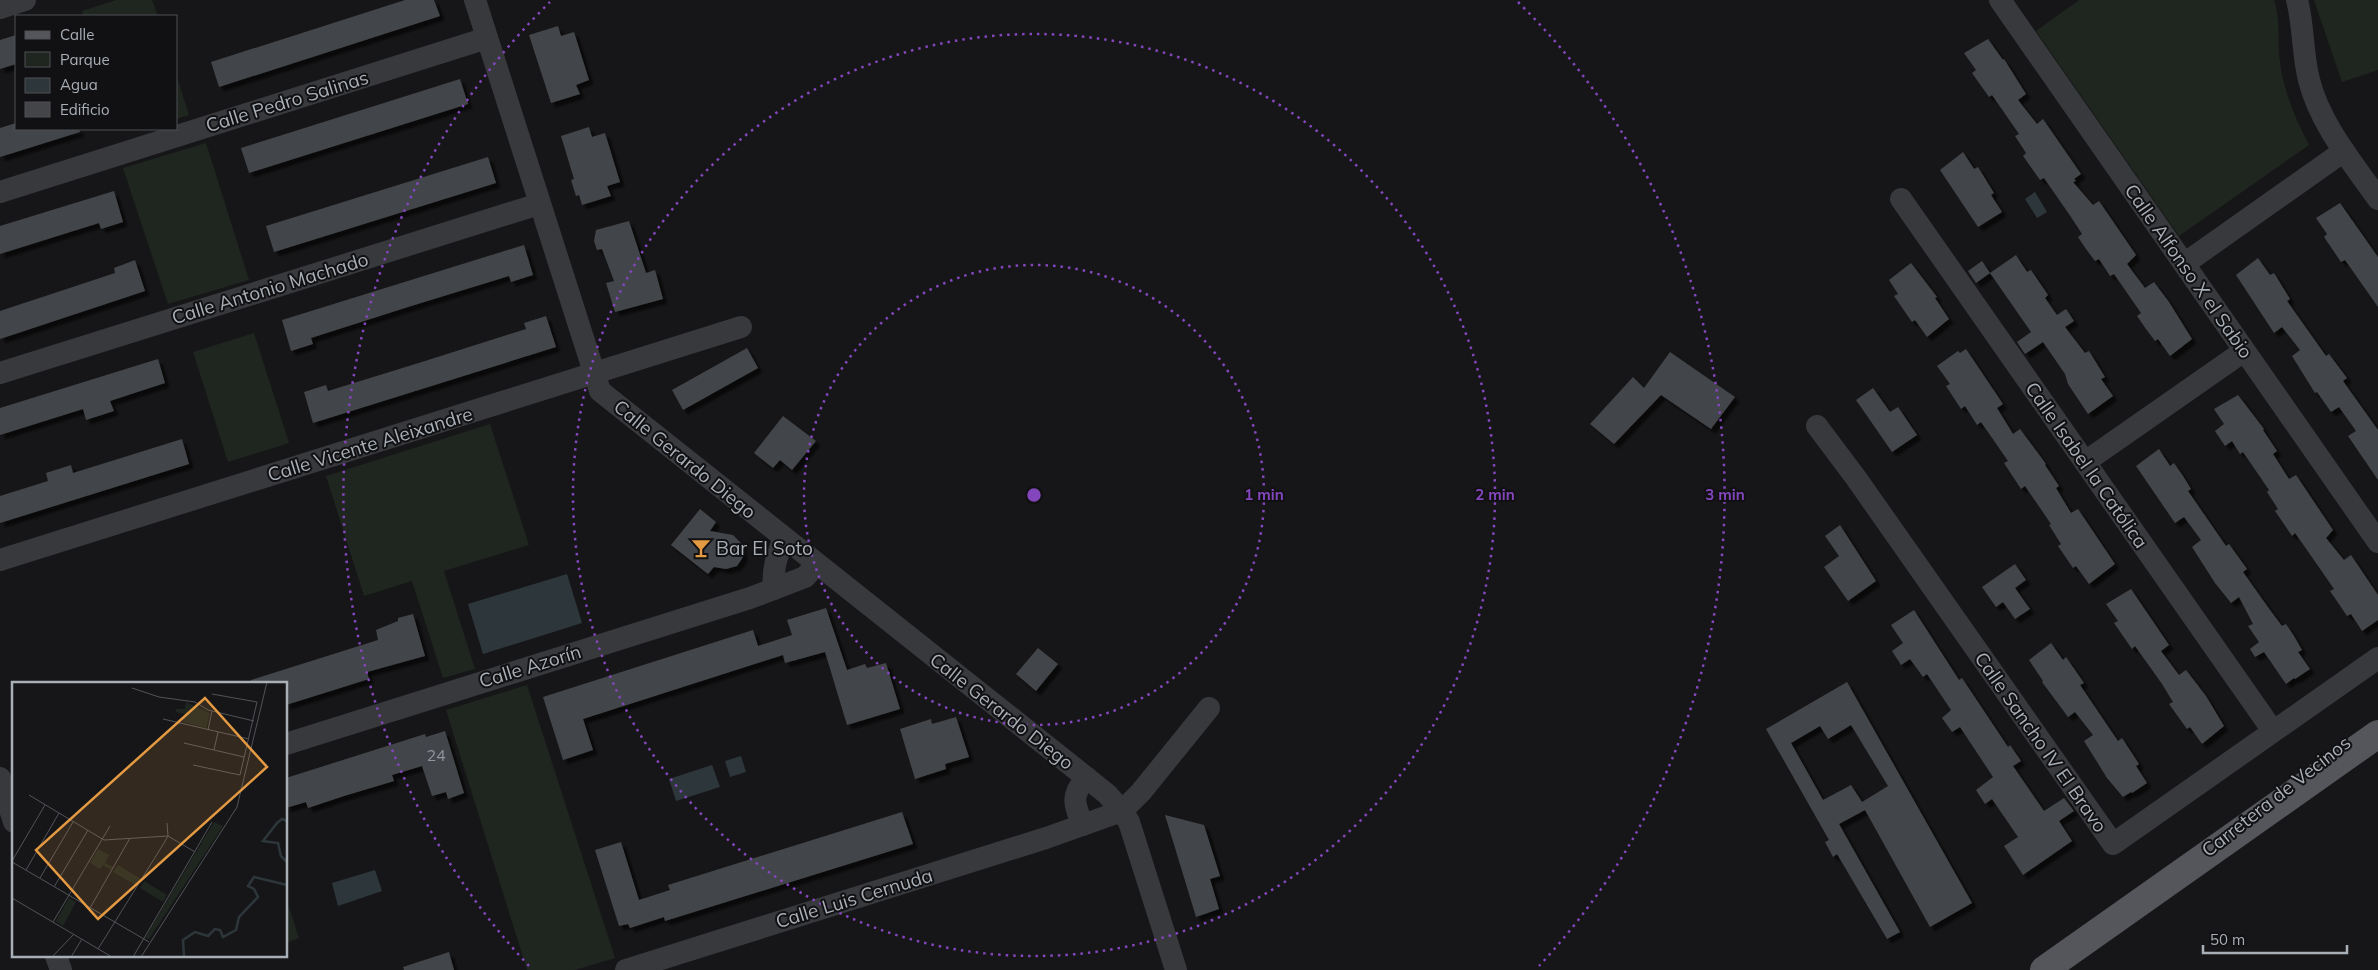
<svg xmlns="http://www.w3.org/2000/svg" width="2378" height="970" font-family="Mulish,sans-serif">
  <defs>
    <filter id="shadow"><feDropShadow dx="4.5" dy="4.5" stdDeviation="1" flood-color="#0009"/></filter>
  </defs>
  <rect width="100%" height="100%" fill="#161618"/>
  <!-- green -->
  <g fill="#1f261f">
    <path d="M 116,0 L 152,0 L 158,16 L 83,16 L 82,11 Z"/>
    <path d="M 2079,0 L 2274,0 C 2280,18 2278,35 2279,54 C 2282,87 2294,116 2309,145 L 2179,236 L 2036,31 Z"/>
    <path d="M 2314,0 L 2378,0 L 2378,70 L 2342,82 Z"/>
    <path d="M 176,74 L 189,115 L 176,119 Z"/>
    <path d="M 206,143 L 249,280 L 168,304 L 123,168 Z"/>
    <path d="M 254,333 L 289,443 L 228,462 L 193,352 Z"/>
    <path d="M 490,424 L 529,545 L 444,571 L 475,669 L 443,678 L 412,581 L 364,596 L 326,476 Z"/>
    <path d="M 527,685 L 615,958 L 575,970 L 527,970 L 446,710 Z"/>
    <path d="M 286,898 L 299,938 L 286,943 Z"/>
  </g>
  <!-- water -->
  <g fill="#2d373b">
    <path d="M 2035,192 L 2047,212 L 2037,218 L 2025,199 Z"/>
    <path d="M 567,574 L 582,623 L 483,654 L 468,604 Z"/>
    <path d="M 741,756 L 746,772 L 730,777 L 725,761 Z"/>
    <path d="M 712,765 L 720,787 L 676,801 L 669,779 Z"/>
    <path d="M 375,870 L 382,891 L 338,906 L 332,883 Z"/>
  </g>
  <!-- building -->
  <g fill="#434548" fill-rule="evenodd" filter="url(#shadow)">
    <path d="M 405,0 L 434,0 L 440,16 L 219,87 L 211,62 Z"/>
    <path d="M 558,26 L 561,36 L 574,32 L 589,80 L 576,85 L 580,94 L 551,103 L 529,35 Z"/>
    <path d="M 16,35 L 16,64 L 0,69 L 0,40 Z"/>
    <path d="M 1988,39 L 2003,60 L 2004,59 L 2026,94 L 2018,100 L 2037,124 L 2043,119 L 2081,174 L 2074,179 L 2076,181 L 2073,182 L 2093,205 L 2099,201 L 2136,255 L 2127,264 L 2145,288 L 2154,282 L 2169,302 L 2192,339 L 2170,356 L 2158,339 L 2155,341 L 2146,329 L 2137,316 L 2141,313 L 2114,274 L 2110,276 L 2099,259 L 2095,261 L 2086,249 L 2078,237 L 2082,234 L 2071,217 L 2044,178 L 2040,180 L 2023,156 L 2026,153 L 2015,136 L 2019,134 L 1992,95 L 1989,97 L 1972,73 L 1976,70 L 1964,53 Z"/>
    <path d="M 460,79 L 468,104 L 249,173 L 241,148 Z"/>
    <path d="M 16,123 L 16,129 L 79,129 L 80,132 L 0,157 L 0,128 Z"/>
    <path d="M 589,127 L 592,137 L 605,133 L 620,182 L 607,186 L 611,196 L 582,205 L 579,195 L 576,196 L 571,180 L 574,179 L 561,136 Z"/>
    <path d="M 1963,152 L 1974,169 L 1978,167 L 1994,193 L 1991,195 L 2002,212 L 1978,227 L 1940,170 Z"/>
    <path d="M 488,157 L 496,183 L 274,252 L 266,226 Z"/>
    <path d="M 114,191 L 123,222 L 101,229 L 99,223 L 0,254 L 0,226 Z"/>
    <path d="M 2340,203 L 2378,257 L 2378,307 L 2345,260 L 2341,262 L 2324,237 L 2327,234 L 2316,218 Z"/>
    <path d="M 629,221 L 646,273 L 655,270 L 663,299 L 615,312 L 606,283 L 614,281 L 602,249 L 597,250 L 594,241 L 596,230 Z"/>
    <path d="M 524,245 L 533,275 L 511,282 L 509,276 L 408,307 L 311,338 L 313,344 L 291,351 L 282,320 Z"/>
    <path d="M 2016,255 L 2027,272 L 2031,270 L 2048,295 L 2045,298 L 2057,315 L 2066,309 L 2074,321 L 2065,327 L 2085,353 L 2089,351 L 2105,377 L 2101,379 L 2113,396 L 2088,414 L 2068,384 L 2065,374 L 2043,342 L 2025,354 L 2017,342 L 2031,332 L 1990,273 Z"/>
    <path d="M 2258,258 L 2270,275 L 2274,273 L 2290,299 L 2287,301 L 2326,356 L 2329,354 L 2347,378 L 2343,381 L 2378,430 L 2378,480 L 2348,436 L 2356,431 L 2339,407 L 2331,412 L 2317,392 L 2315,393 L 2292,356 L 2300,350 L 2282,327 L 2274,333 L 2236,275 Z"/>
    <path d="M 135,260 L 145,291 L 0,339 L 0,311 L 115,273 L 114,268 Z"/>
    <path d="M 1982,261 L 1990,273 L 1976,283 L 1968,271 Z"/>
    <path d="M 1911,263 L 1937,297 L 1935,298 L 1949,319 L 1927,337 L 1915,320 L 1912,322 L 1894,296 L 1898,294 L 1889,280 Z"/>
    <path d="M 546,316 L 556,347 L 313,423 L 304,392 L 326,385 L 328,391 L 425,361 L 526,329 L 524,323 Z"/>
    <path d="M 747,348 L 758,368 L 683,410 L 672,390 Z"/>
    <path d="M 1966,349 L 2003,404 L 1997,408 L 2013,434 L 2020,429 L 2046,464 L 2045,465 L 2059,486 L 2056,488 L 2071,513 L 2078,509 L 2115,564 L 2089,584 L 2076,566 L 2073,568 L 2058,546 L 2061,544 L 2049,525 L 2051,524 L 2025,486 L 2021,489 L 2004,463 L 2008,461 L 1981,422 L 1977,425 L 1965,406 L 1961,409 L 1946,386 L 1950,384 L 1937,366 L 1958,351 L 1960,353 Z"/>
    <path d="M 1670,352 L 1735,397 L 1711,429 L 1661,395 L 1614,444 L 1590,424 L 1633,377 L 1644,388 Z"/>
    <path d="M 158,359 L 165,383 L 110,401 L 114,411 L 86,420 L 83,409 L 0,435 L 0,408 Z"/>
    <path d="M 1873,388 L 1890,412 L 1898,407 L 1917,435 L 1892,452 L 1856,400 Z"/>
    <path d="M 2238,395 L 2264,429 L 2263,430 L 2277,451 L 2273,454 L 2289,479 L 2296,475 L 2333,530 L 2326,538 L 2344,560 L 2351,555 L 2378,595 L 2378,620 L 2362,631 L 2351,614 L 2347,616 L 2330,591 L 2334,589 L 2307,550 L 2295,533 L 2292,536 L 2275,511 L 2278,509 L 2267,492 L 2269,490 L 2243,452 L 2240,454 L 2232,441 L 2225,446 L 2215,431 L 2224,424 L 2214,409 Z"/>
    <path d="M 783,416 L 816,441 L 792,470 L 780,460 L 773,468 L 754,453 Z"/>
    <path d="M 182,439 L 189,464 L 0,523 L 0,496 L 48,481 L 46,473 L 71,465 L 73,473 Z"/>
    <path d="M 2159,449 L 2170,466 L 2174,463 L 2183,476 L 2191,489 L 2188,491 L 2226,546 L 2229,544 L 2247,569 L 2243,572 L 2270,610 L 2282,626 L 2286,624 L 2294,636 L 2302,650 L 2298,652 L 2310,669 L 2295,679 L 2294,678 L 2286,684 L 2264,652 L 2255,657 L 2250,649 L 2259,642 L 2248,626 L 2253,624 L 2239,597 L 2231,603 L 2215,583 L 2192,547 L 2201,540 L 2184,517 L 2175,523 L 2136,466 Z"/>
    <path d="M 700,509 L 716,522 L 710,531 L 733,535 L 741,543 L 743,557 L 737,566 L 726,569 L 714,567 L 708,574 L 671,545 Z"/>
    <path d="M 1840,525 L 1876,581 L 1848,601 L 1824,567 L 1839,556 L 1825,536 Z"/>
    <path d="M 2015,564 L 2026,580 L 2015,588 L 2030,609 L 2015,619 L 2003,602 L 1996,607 L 1982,587 Z"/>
    <path d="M 2131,589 L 2169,645 L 2161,651 L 2179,675 L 2186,670 L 2206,696 L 2224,726 L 2202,744 L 2190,727 L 2187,729 L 2169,704 L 2173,702 L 2162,684 L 2135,646 L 2132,649 L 2114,623 L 2118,621 L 2106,604 Z"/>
    <path d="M 826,608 L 847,670 L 865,664 L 867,668 L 886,663 L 900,709 L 847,725 L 825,652 L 785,663 L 783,655 L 583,719 L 593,750 L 563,760 L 543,697 L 753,630 L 758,646 L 792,635 L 787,620 Z"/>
    <path d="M 1914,610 L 1959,680 L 1962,678 L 2008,747 L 2010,745 L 2021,761 L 2013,766 L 2044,811 L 2064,798 L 2074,811 L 2059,821 L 2072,841 L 2023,875 L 2004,846 L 2018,837 L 1992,799 L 1985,804 L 1976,790 L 1993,777 L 1960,727 L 1952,732 L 1942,718 L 1951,710 L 1927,674 L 1923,677 L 1910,659 L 1901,665 L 1892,651 L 1903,643 L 1891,625 Z"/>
    <path d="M 413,614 L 425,656 L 367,672 L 369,679 L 286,705 L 286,684 L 251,684 L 251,680 L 378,640 L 376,630 L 398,621 L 398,618 Z"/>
    <path d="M 2051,643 L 2063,660 L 2066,657 L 2084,683 L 2080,685 L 2118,741 L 2122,738 L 2139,764 L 2136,766 L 2147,783 L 2132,793 L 2131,792 L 2123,797 L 2107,778 L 2084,741 L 2093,735 L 2075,712 L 2068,717 L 2042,682 L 2043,681 L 2029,660 Z"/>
    <path d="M 1038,648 L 1058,664 L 1036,691 L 1016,674 Z"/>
    <path d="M 1847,682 L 1972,903 L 1930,927 L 1865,810 L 1839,824 L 1900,932 L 1887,939 L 1837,854 L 1833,857 L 1825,842 L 1829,840 L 1766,729 ZM 1851,725 L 1888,786 L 1862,802 L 1851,785 L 1823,800 L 1791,743 L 1820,726 L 1828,739 Z"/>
    <path d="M 956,717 L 969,757 L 945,764 L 946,769 L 915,779 L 900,729 L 931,719 L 932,724 Z"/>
    <path d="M 445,731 L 464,793 L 448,799 L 446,792 L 432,796 L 422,766 L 392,775 L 394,781 L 344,796 L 308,808 L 306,802 L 286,808 L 286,778 L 425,734 L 426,737 Z"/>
    <path d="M 902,812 L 913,844 L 665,921 L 664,917 L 630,928 L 628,924 L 619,926 L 595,850 L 621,842 L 639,900 L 670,890 L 668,885 Z"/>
    <path d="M 1165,815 L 1204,825 L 1220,876 L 1210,879 L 1219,909 L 1196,917 Z"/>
    <path d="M 449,952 L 454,970 L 404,970 L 403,967 Z"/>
  </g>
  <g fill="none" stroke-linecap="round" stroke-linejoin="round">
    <!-- street -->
    <g stroke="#38393d" stroke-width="22">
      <path d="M 475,0 L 600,391 L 1107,794 L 1122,811 L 1129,822 L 1176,970"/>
      <path d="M 2000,0 L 2378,542"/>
      <path d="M 2297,0 C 2304,26 2302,53 2309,80 C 2320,124 2352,162 2378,199"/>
      <path d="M 0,8 L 25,0"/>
      <path d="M 0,192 L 487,38"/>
      <path d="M 1901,199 L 2273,731"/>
      <path d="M 2184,264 L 2344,151"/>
      <path d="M 0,373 L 539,204"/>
      <path d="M 1817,426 L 1856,478 L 2113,844 L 2378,658"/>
      <path d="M 2085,462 L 2244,351"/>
      <path d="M 0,560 L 741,327"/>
      <path d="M 774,589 C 772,569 777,556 784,538"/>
      <path d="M 286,744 L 750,598 L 805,577 L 817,564"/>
      <path d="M 0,778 L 14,822"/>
      <path d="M 1083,825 C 1074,804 1070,795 1087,778"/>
      <path d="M 56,956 L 61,970"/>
      <path d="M 626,970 L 1046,838 L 1122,811 L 1141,792 L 1209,708"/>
    </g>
    <!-- primary -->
    <path stroke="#54565b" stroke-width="28" d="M 2044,970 L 2378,734"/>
  </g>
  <!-- distance rings -->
  <g fill="none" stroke="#8446bd" stroke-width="2.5" stroke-dasharray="2.5 5">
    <circle cx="1034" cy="495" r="230"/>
    <circle cx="1034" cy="495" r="461"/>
    <path d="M529 966A691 691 0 0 1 550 2M1518 2A691 691 0 0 1 1539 966"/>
  </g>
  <!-- icons -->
  <defs>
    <symbol id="bar-bare" viewBox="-9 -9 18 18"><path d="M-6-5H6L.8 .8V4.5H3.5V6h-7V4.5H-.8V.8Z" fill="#e49a42" stroke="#111113" stroke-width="2.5" paint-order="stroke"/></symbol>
  </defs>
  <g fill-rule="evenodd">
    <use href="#bar-bare" x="687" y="534" width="28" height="28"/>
  </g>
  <g text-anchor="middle" stroke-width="4" stroke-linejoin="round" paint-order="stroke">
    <!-- number labels -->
    <g font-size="16" fill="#90949b">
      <text x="436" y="761">24</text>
    </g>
    <!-- street labels -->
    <g font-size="19" fill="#a9afb7" stroke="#111113">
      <text transform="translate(287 101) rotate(-17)" y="7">Calle Pedro Salinas</text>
      <text transform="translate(2189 271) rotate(55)" y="7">Calle Alfonso X el Sabio</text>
      <text transform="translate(270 288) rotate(-17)" y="7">Calle Antonio Machado</text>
      <text transform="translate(370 444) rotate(-17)" y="7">Calle Vicente Aleixandre</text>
      <text transform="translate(685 459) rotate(39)" y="7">Calle Gerardo Diego</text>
      <text transform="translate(2087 465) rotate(55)" y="7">Calle Isabel la Católica</text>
      <text transform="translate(530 666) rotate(-17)" y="7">Calle Azorín</text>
      <text transform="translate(1002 711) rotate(38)" y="7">Calle Gerardo Diego</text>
      <text transform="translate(2041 742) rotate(55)" y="7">Calle Sancho IV El Bravo</text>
      <text transform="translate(2276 796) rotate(-38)" y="7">Carretera de Vecinos</text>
      <text transform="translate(854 898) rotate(-17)" y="7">Calle Luis Cernuda</text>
    </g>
    <!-- poi labels -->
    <g font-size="19" fill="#a9afb7" stroke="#111113" text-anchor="start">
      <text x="716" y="555">Bar El Soto</text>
    </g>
  </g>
  <!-- overview -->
  <g transform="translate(12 682)">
    <rect width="275" height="275" fill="#161618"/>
    <path d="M 174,20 L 198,31 L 194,46 L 171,40 L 173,32 L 164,30 L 164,27 L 173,27 ZM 202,140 L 211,144 L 137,257 L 133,256 ZM 86,167 L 97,173 L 93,181 L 101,185 L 99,188 L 91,183 L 88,187 L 78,181 ZM 106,183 L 129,197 L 125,204 L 101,190 ZM 132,199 L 155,213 L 151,220 L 128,206 ZM 57,216 L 64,220 L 51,244 L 44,239 Z" fill="#1f261f"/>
    <path fill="none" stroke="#2d373b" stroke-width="2.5" d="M 275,139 L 270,137 L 265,141 L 251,159 L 266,161 L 269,174 L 275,180M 172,275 L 171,258 L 183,250 L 196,254 L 203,247 L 208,248 L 211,255 L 224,248 L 227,235 L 246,215 L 242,207 L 236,204 L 242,195 L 275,203"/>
    <path fill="none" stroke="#515358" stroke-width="1" d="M 120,6 L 147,15 L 183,20 L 196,28 L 242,39M 151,37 L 237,57M 196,48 L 200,29M 172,61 L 232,75M 202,68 L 206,50M 181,83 L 228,93 L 245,20 L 200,12M 17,113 L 92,158 L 156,154 L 183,170M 0,179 L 33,123M 0,180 L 137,260M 14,188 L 47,131M 28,196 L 61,140M 42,205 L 76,148M 0,216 L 100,275M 78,226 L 118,156M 41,240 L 98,144M 86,267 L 152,161 L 156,154 L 155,141M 40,275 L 62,252M 59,275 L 70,257M 121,275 L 200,140M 129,275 L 225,125 L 255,0"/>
    <path fill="#e49a42" fill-opacity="0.15" stroke="#e49a42" stroke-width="2.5" d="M 193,16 L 255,85 L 86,237 L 24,168 Z"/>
    <rect width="275" height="275" fill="none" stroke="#a9afb7" stroke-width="2.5"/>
  </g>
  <circle cx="1034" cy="495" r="8" fill="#8446bd" stroke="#111113" stroke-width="2.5"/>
  <g font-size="15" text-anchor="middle" font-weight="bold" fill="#8446bd" stroke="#111113" stroke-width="4" stroke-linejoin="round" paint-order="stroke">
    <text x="1264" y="500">1 min</text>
    <text x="1495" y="500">2 min</text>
    <text x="1725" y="500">3 min</text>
  </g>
  <!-- legend -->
  <rect x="15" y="15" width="162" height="115" fill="#111113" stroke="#4e5055"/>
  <rect x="25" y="31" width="25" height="8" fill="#54565b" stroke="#4e5055"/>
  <text x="60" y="40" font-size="15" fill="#a9afb7">Calle</text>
  <rect x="25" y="52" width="25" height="15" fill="#1f261f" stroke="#4e5055"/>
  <text x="60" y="65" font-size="15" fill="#a9afb7">Parque</text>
  <rect x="25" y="78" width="25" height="15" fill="#2d373b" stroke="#4e5055"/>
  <text x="60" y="90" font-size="15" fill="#a9afb7">Agua</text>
  <rect x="25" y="102" width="25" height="15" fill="#434548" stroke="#4e5055"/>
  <text x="60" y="115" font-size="15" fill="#a9afb7">Edificio</text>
  <!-- scale -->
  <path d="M2203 945v8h144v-8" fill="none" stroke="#a9afb7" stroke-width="2.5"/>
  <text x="2210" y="945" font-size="15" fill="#a9afb7" stroke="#111113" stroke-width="4" paint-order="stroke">50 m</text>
</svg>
